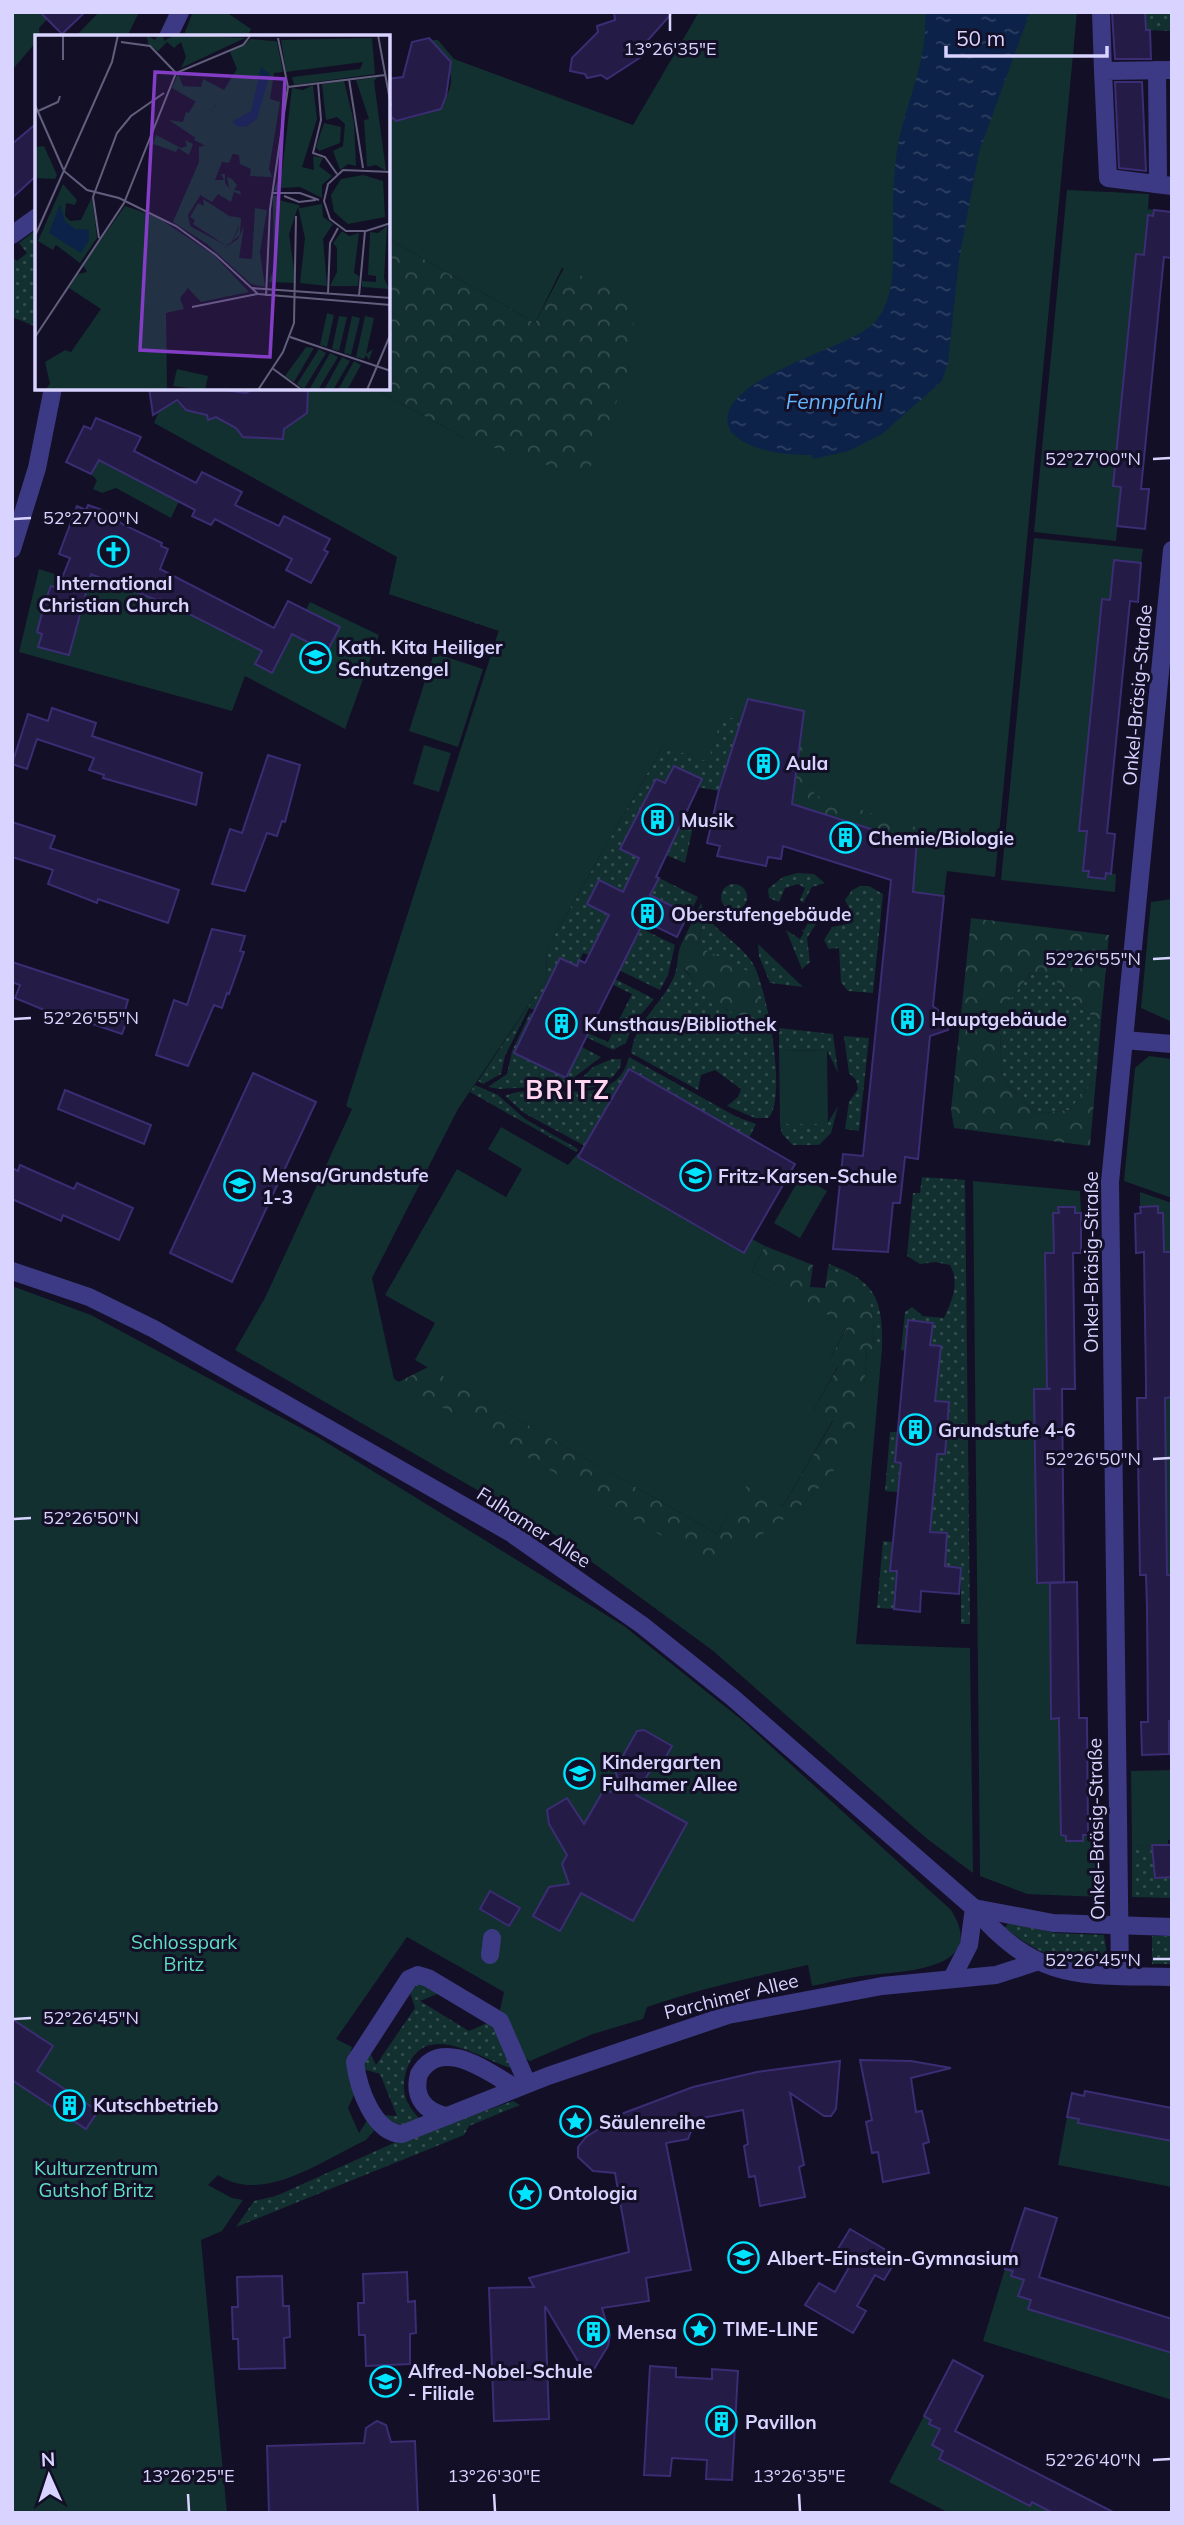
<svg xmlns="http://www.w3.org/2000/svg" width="1184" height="2525" font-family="Mulish,sans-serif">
  <defs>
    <pattern id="grass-dots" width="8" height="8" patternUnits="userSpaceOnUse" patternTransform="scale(1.75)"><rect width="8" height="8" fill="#12302f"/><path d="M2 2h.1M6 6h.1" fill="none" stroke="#344d4e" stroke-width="1.8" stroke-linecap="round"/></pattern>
    <pattern id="forest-crowns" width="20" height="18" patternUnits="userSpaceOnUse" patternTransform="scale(1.75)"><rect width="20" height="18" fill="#12302f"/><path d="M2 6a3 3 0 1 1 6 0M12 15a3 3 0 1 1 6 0" fill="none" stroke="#344d4e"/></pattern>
    <pattern id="water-ripples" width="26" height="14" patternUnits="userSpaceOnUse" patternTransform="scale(1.75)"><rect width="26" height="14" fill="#0c2248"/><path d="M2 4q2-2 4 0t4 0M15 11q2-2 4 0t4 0" fill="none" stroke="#2f4163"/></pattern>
  </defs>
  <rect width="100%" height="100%" fill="#130f26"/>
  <!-- grass -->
  <g fill="url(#grass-dots)">
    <path d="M 1145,12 L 1172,12 L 1172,31 L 1146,30 Z"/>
    <path d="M 37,229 L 37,327 L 12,317 L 12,257 L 17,261 L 27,253 L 19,243 Z"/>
    <path d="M 722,715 L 741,720 L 719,791 L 655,779 L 620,849 L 644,860 L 635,867 L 623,892 L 599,880 L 587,903 L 609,915 L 589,955 L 583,953 L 577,966 L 535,1010 L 529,1008 L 505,1056 L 501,1074 L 483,1084 L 478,1081 L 547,978 L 546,950 L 663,746 Z"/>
    <path d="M 685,815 L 695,818 L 685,863 L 666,855 Z"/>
    <path d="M 797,873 L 814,874 L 825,883 L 812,887 L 803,903 L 800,900 L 805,888 L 798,884 L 785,888 L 779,902 L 769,898 L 768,889 L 783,877 Z"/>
    <path d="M 659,878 L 698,897 L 678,938 L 688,914 L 650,895 Z"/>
    <circle cx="734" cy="897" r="13"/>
    <path d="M 860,886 L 869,886 L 883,894 L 873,993 L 848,991 L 841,982 L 839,948 L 829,949 L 824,940 L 832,927 L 847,924 L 851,911 L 845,900 L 852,890 Z"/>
    <path d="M 704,912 C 715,931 739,943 752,962 C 767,985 788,1101 768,1118 L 755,1118 L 727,1106 L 738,1097 L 741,1089 L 715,1070 L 701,1075 L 698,1090 L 631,1053 C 636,1019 663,1005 675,974 C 678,966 677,956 680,947 L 685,971 L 728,1011 L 756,976 L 698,946 Z"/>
    <path d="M 804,916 L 815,919 L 816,924 L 807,938 L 810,962 L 802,969 L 786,930 L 800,939 L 804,932 L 801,930 L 804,930 L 808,923 Z"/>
    <path d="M 640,928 L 675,945 L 668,975 L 660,990 L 596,959 Z"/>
    <path d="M 758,944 L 803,987 L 770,983 L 759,956 Z"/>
    <path d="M 592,967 L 654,999 L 633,1024 L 626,1043 L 613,1050 L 586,1037 L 588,1033 L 608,1042 L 632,994 L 589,973 Z"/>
    <path d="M 1031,973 L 1052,975 C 1066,996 1080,1009 1101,1021 L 1096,1079 L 1069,1110 L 1036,1114 L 1005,1082 L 1000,1068 L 1001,1011 Z"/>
    <path d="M 530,1013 L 533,1014 L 514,1053 L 566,1078 L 582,1047 L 601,1057 L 564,1085 L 499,1089 L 488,1087 L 507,1074 L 512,1051 Z"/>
    <path d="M 779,1028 L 833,1034 L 838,1073 L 827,1050 L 779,1051 Z"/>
    <path d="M 844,1036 L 869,1038 L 859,1131 L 845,1129 L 849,1102 L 858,1089 L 856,1080 L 849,1073 Z"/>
    <path d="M 629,1057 L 737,1117 L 756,1124 L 749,1138 L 585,1146 L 524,1113 L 505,1096 C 541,1079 616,1114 629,1057 Z"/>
    <path d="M 612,1059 L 621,1059 L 621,1065 C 613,1081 598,1090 580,1087 L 580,1080 L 593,1067 Z"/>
    <path d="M 475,1085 L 498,1095 L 525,1119 L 578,1149 L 576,1152 L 470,1092 Z"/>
    <path d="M 838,1106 L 831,1133 L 819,1145 L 793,1145 L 782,1134 L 780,1124 L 827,1124 Z"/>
    <path d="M 922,1177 L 965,1180 L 970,1624 L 961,1624 L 961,1568 L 934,1564 L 947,1533 L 928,1531 L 935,1454 L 945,1454 L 949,1403 L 933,1401 L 940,1346 L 930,1345 L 933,1323 L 908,1320 L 905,1351 L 901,1350 L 905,1312 L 912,1307 L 923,1316 L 944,1318 C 952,1301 960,1282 950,1265 L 935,1262 L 920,1264 L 907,1256 L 913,1193 L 920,1193 Z"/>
    <path d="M 829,1264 C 877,1282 883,1300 882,1349 L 873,1349 C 876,1304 871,1287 828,1268 Z"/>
    <path d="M 890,1432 L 897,1432 L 895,1462 L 901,1463 L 898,1492 L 885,1491 Z"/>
    <path d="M 883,1541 L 893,1542 L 891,1571 L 897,1571 L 894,1609 L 877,1608 Z"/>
    <path d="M 1152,1845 L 1155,1877 L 1172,1877 L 1172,1898 L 1132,1897 L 1132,1846 Z"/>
    <path d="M 1008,1923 L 1056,1933 L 1104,1935 L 1108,1960 C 1082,1979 1026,1945 1005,1928 Z"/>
    <rect x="1152" y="1936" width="20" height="28"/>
    <path d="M 417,1982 L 435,1989 L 437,1994 L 420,2001 L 469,2031 L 487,2023 L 496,2027 L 511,2068 C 481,2060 420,2014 405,2076 C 401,2094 408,2108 421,2120 C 404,2127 395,2126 381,2115 L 397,2116 L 380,2074 L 363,2069 L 361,2064 L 369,2050 L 376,2065 L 415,2008 L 410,1992 Z"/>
    <path d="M 513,2101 L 520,2105 L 469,2126 L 464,2135 L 236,2227 L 254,2201 L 276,2196 L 398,2141 Z"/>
  </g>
  <!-- forest -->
  <g fill="url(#forest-crowns)">
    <path d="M 699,12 L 870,12 L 499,631 L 389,594 L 465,438 L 374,389 L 388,388 L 389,239 L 535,323 Z"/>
    <path d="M 804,711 L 928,729 L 917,839 L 896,837 L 792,804 Z"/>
    <path d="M 701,903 L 704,912 L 698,946 L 757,976 L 758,1010 C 751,1014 745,1017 737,1015 C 724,1012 689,976 680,963 L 680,947 Z"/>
    <path d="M 971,918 L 1109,935 L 1101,1021 C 1080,1009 1066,996 1052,975 L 1031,973 L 1001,1011 L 1000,1068 L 1005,1082 L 1036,1114 L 1069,1110 L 1096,1079 L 1090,1146 L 954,1128 L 951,1110 Z"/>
    <path d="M 765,1246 L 813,1265 L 810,1287 L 825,1288 L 828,1268 C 872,1287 876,1304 873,1349 L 867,1349 C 865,1380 864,1412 852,1440 C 831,1488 783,1523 740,1549 L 846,1643 L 377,1393 L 428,1367 L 717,1534 L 746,1485 L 783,1506 L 833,1421 L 814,1409 L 838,1367 L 829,1361 L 847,1327 L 752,1271 Z"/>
  </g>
  <!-- green -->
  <g fill="#12302f">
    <path d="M 16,12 L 53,13 L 39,28 L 40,37 L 37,37 L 37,41 L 12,70 L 12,16 Z"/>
    <path d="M 99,12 L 139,12 L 127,37 L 75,37 Z"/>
    <path d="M 193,12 L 226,12 L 251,29 L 247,37 L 242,33 L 237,37 L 183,37 Z"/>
    <path d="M 699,12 L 1077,12 L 995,877 L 947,871 L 944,896 L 912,892 L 918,828 L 814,795 L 821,738 L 801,735 L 804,711 L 748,699 L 741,720 L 722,716 L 708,762 L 663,746 L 546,950 L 547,978 L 458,1109 L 372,1278 L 394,1379 L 710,1564 C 762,1538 830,1495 852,1438 C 863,1410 865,1379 867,1349 L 882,1349 L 856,1644 L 970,1648 L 973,1873 L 926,1838 L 712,1650 L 555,1535 L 235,1350 L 265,1298 L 352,1109 L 346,1106 L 348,1099 L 499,630 L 389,594 L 397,557 L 154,423 L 159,411 L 176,401 L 186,411 L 191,407 L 207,415 L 208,419 L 216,417 L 236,428 L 243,436 L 282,439 L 284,429 L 307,413 L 308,389 L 374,389 L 465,438 L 586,478 L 626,378 L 637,299 L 562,268 L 535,323 L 389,239 L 389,114 L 396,121 C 418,118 453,107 451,77 C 450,71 449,69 451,62 L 431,40 L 438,40 L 454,59 L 633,125 Z"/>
    <path d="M 1067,190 L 1149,194 L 1148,209 L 1154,210 L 1153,216 L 1148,216 L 1144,255 L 1136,255 L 1113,485 L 1121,487 L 1116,541 L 1034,532 Z"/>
    <path d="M 99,460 L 179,501 L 171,518 L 116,488 L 102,493 L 93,489 L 97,480 L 91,474 Z"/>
    <path d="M 1034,538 L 1143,549 L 1141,563 L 1114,560 L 1110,600 L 1102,599 L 1080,831 L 1087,831 L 1084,870 L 1089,871 L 1088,876 L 1105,879 L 1106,873 L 1116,874 L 1115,892 L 1001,880 Z"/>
    <path d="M 67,564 L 100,568 L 161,596 L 160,599 L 262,651 L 287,631 L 328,652 L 340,627 L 306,610 L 310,602 L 379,635 L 345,729 L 245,676 L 232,711 L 19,652 L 39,569 L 64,577 Z"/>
    <path d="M 434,653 L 483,669 L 458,747 L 409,731 Z"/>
    <path d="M 424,745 L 451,753 L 439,792 L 413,784 Z"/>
    <path d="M 1172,899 L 1172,1022 L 1141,1008 L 1151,902 Z"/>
    <path d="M 827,1050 L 828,1124 L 780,1124 L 779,1051 Z"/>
    <path d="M 1149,1056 L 1172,1059 L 1172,1198 L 1124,1181 L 1135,1068 Z"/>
    <path d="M 501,1127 L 568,1165 L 578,1153 L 579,1158 L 744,1252 L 752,1239 L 765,1246 L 752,1271 L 847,1326 L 829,1361 L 838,1366 L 814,1409 L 833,1420 L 783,1506 L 746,1486 L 717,1534 L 415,1360 L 435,1323 L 385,1295 L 457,1169 L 506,1197 L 522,1169 L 488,1149 Z"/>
    <path d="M 801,1176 L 827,1191 L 800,1238 L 774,1223 Z"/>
    <path d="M 973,1181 L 1080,1191 L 1081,1213 L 1075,1213 L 1075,1207 L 1059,1207 L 1059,1213 L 1053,1214 L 1054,1253 L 1045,1253 L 1047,1389 L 1034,1389 L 1037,1583 L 1050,1583 L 1051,1718 L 1059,1718 L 1061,1835 L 1066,1836 L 1066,1841 L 1083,1841 L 1083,1835 L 1099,1835 L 1100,1897 L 1027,1894 L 980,1876 Z"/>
    <path d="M 1140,1192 L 1172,1203 L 1172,1278 L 1171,1252 L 1164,1252 L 1163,1213 L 1158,1213 L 1157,1206 L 1140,1207 Z"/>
    <path d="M 12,1286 L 91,1315 L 316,1436 L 624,1626 L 742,1720 L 951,1910 C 991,1973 896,1971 861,1976 C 845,1978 828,1983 812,1986 L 808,1965 C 753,1977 700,1989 647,2007 L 643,2019 L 593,2034 L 530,2061 C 512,2054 516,2021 500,2010 L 504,1992 L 407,1937 L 336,2039 L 352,2047 L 347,2067 L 356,2091 L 348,2108 L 359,2133 L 368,2119 L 374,2131 L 366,2140 C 323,2160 263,2205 218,2175 L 208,2185 L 232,2198 L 243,2200 L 222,2231 L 201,2240 L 227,2513 L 12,2513 Z"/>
    <path d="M 1172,1397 L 1172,1575 L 1168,1575 L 1165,1398 Z"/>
    <path d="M 1172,1770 L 1172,1840 L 1168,1840 L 1168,1845 L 1132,1846 L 1131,1771 Z"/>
    <path d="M 1067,2117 L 1172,2141 L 1172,2187 L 1058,2165 Z"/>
    <path d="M 1005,2269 L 1013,2271 L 1011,2276 L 1024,2280 L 1018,2296 L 1031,2300 L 1029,2309 L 1172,2353 L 1172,2400 L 983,2341 Z"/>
    <path d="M 924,2416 L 931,2420 L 929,2424 L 939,2429 L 932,2444 L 943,2451 L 939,2459 L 1030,2506 L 1032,2502 L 1053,2513 L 949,2513 L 889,2482 Z"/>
  </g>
  <!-- water -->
  <path fill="url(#water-ripples)" d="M 925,12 L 1030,12 L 979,152 L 959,260 L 948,363 L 942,381 L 882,434 L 849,451 L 813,459 L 812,455 C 786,455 750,452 731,432 C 703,381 849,350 874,323 C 894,301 893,270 893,242 C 893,205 892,168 901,131 C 911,92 928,53 925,12 Z"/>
  <!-- building -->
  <g fill="#241b47" stroke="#3b2d73" stroke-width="2">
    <path d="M 40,12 L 85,12 L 62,34 Z"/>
    <path d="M 614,12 L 673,12 L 640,49 L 641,57 L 607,79 L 601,75 L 587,78 L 585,74 L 570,71 L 572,58 L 598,32 L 597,26 L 615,20 Z"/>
    <path d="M 1112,12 L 1145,12 L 1146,30 L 1150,30 L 1151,59 L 1115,59 Z"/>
    <path d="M 429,38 L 451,62 L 446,96 L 441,109 L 396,121 L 388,114 L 388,79 L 403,77 L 412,42 Z"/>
    <path d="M 1115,82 L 1142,82 L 1146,171 L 1119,168 Z"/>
    <path d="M 37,123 L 37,175 L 12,198 L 12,144 Z"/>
    <path d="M 1154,210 L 1171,212 L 1172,258 L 1164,257 L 1160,296 L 1141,489 L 1149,489 L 1145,529 L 1117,526 L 1121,487 L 1113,486 L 1136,254 L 1144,255 L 1148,215 L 1153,216 Z"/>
    <path d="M 149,388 L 211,388 L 246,393 L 256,388 L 308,388 L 307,413 L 284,429 L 283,439 L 243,437 L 236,428 L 216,417 L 208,420 L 207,415 L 186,410 L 177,400 L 153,415 Z"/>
    <path d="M 96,418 L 141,437 L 134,451 L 196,483 L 202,472 L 242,492 L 235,505 L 279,526 L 284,516 L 330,539 L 324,550 L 328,552 L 311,583 L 286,570 L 292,559 L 215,519 L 211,525 L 192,516 L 195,510 L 99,460 L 91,474 L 66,462 L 84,426 L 91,429 Z"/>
    <path d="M 88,505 L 108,512 L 122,524 L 162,543 L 161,546 L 168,549 L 160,569 L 274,628 L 288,601 L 340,627 L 327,652 L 292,634 L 272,673 L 255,664 L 262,651 L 160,599 L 159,601 L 91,574 L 69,655 L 38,647 L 42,634 L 37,632 L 45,602 L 51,586 L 58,588 L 70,558 L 59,554 L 77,506 L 86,510 Z"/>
    <path d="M 1114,560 L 1141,563 L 1138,602 L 1130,601 L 1107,833 L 1115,834 L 1111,874 L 1106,873 L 1105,879 L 1088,877 L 1089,871 L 1083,871 L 1087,831 L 1079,831 L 1102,599 L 1110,600 Z"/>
    <path d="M 748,699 L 804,711 L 792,804 L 896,837 L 917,839 L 913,892 L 944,896 L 933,1006 L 949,1019 L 948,1030 L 930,1036 L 918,1159 L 905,1157 L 900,1203 L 893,1203 L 888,1252 L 833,1249 L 843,1154 L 863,1156 L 891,880 L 783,846 L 781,859 L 768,857 L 766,866 L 717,856 L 720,846 L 707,843 L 719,790 Z"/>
    <path d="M 52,708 L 96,723 L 92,736 L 202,773 L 196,805 L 103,778 L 104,775 L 89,770 L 94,758 L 37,739 L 27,769 L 12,764 L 28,714 L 48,721 Z"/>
    <path d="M 268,755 L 300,765 L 285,822 L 282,821 L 277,836 L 267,833 L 245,891 L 212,884 L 230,829 L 242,833 Z"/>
    <path d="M 674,766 L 702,779 L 656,877 L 659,878 L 650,895 L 688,914 L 677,937 L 644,921 L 566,1078 L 514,1053 L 560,958 L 577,966 L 579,960 L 585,963 L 609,915 L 587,904 L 599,880 L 623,892 L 639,858 L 620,849 L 656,779 L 665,783 Z"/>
    <path d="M 12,822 L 55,836 L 50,848 L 179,890 L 168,923 L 98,899 L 97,903 L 48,884 L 53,870 L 12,857 Z"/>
    <path d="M 212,929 L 245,936 L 240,951 L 244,952 L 229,994 L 227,993 L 222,1008 L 214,1005 L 188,1066 L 156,1055 L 174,1000 L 187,1005 Z"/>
    <path d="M 12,962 L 128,1000 L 124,1014 L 129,1015 L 122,1034 L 57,1012 L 56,1015 L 15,998 L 20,985 L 12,982 Z"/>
    <path d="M 629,1069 L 795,1164 L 744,1253 L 578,1157 Z"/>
    <path d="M 253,1073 L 316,1102 L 232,1282 L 170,1253 Z"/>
    <path d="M 65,1090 L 151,1125 L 144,1144 L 58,1109 Z"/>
    <path d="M 20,1165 L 74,1189 L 77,1183 L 133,1208 L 119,1240 L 63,1215 L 61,1221 L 12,1199 L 12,1168 L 18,1171 Z"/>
    <path d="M 1158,1206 L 1158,1213 L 1163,1213 L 1164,1252 L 1171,1252 L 1172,1397 L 1165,1398 L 1167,1575 L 1172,1575 L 1172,1721 L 1169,1721 L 1169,1754 L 1142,1755 L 1141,1722 L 1148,1722 L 1147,1608 L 1146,1575 L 1140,1575 L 1137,1398 L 1146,1398 L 1146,1382 L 1144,1252 L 1136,1253 L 1135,1214 L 1141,1213 L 1140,1207 Z"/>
    <path d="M 1058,1207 L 1075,1207 L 1075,1213 L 1081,1213 L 1081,1253 L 1073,1253 L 1075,1389 L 1062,1389 L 1064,1582 L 1037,1583 L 1034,1389 L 1051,1389 L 1047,1388 L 1045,1253 L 1054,1253 L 1053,1213 L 1059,1213 Z"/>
    <path d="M 908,1320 L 933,1323 L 930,1345 L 941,1346 L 935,1401 L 949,1402 L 945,1454 L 937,1454 L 930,1532 L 947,1533 L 945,1566 L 961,1568 L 959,1594 L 921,1591 L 920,1612 L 894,1609 L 897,1571 L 890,1571 L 901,1463 L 895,1462 Z"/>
    <path d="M 1077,1582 L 1079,1718 L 1087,1718 L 1088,1835 L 1083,1835 L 1083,1841 L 1066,1841 L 1066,1836 L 1061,1835 L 1059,1718 L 1051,1719 L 1050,1583 Z"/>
    <path d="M 644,1730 L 672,1746 L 664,1760 L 658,1757 L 636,1795 L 687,1823 L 633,1921 L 581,1893 L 560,1931 L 533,1916 L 549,1887 L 569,1884 L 562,1864 L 567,1855 L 549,1824 L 547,1810 L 567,1798 L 584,1824 L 602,1793 L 622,1790 L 615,1770 L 637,1731 Z"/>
    <path d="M 1152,1845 L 1172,1845 L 1172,1877 L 1155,1878 Z"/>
    <path d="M 490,1891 L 520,1908 L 509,1926 L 480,1909 Z"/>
    <path d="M 12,2019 L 53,2046 L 37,2071 L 98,2111 L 86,2129 L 12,2080 Z"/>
    <path d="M 860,2060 L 911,2061 L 951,2068 L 911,2078 L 916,2112 L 922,2111 L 929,2142 L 923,2144 L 929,2173 L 883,2182 L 878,2152 L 872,2153 L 866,2122 L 872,2120 Z"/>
    <path d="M 840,2061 L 836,2109 L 831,2116 L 824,2116 L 790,2093 L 804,2165 L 799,2167 L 805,2197 L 760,2206 L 755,2176 L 749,2177 L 744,2146 L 748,2144 L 743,2110 L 697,2119 L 698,2125 L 693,2126 L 688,2139 L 666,2143 L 691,2270 L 646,2278 L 649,2301 L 602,2308 L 610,2335 L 608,2346 L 594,2369 L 585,2373 L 545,2306 L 549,2419 L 494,2421 L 489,2288 L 534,2287 L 529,2278 L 629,2252 L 615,2173 L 593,2171 L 578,2157 L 578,2147 L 586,2137 L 624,2113 L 693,2087 L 757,2072 Z"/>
    <path d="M 1085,2091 L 1172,2108 L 1172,2141 L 1078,2123 L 1079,2119 L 1067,2117 L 1072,2093 L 1084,2096 Z"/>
    <path d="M 1025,2208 L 1057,2218 L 1039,2277 L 1172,2319 L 1172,2353 L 1028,2309 L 1031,2300 L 1018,2296 L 1024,2280 L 1011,2276 L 1013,2271 L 1005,2269 Z"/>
    <path d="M 850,2229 L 898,2257 L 884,2280 L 875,2275 L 857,2306 L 866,2311 L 853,2333 L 805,2305 L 819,2283 L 835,2292 L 852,2262 L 836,2252 Z"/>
    <path d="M 407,2272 L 408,2302 L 415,2301 L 416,2333 L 410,2334 L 410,2364 L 366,2366 L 365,2335 L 359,2335 L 358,2303 L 364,2303 L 363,2274 Z"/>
    <path d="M 282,2276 L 283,2306 L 289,2306 L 290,2337 L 284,2338 L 285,2368 L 239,2369 L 238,2339 L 233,2339 L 232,2307 L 238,2307 L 237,2277 Z"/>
    <path d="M 953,2360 L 983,2376 L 955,2431 L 1115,2513 L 1053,2513 L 1032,2502 L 1030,2506 L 939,2459 L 943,2451 L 932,2445 L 940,2429 L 929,2424 L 931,2420 L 924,2416 Z"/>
    <path d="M 650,2366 L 676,2368 L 676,2377 L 712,2379 L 712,2369 L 738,2371 L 732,2480 L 706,2479 L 707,2460 L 688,2459 L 672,2458 L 670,2476 L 644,2475 Z"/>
    <path d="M 377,2421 L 386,2425 L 391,2442 L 415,2441 L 418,2513 L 269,2513 L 267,2446 L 364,2443 L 366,2428 Z"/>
  </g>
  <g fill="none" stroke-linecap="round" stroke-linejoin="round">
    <!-- minor -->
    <g stroke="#3d3a85" stroke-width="18">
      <path d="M 1101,12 L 1103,71"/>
      <path d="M 168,37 L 180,12"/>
      <path d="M 1157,70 L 1158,182"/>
      <path d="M 1172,70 L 1103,71 L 1108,178 L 1172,186"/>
      <path d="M 12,235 L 37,217"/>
      <path d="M 12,549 L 37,468 L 53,388"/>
      <path d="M 1124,1040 L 1172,1044"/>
      <path d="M 12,1271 L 89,1297 L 154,1329 L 511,1533 L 642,1625 L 732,1697 L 974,1908 C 1038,1983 1081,1975 1172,1977"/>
      <path d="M 974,1908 L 1053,1923 L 1172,1927"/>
      <path d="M 490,1955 L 492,1938"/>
      <path d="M 1120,1976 L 1110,1182 L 1172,550"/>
      <path d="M 952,1978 L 969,1945 L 974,1908"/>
      <path d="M 527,2083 L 500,2021 L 428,1978 L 418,1975 L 409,1979 L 355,2062 C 358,2087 373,2133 402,2134 L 548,2076 L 728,2015 L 882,1986 L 996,1975 L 1036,1962"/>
      <path d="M 447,2116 C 424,2112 413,2096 419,2074 C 442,2035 489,2073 516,2088"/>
    </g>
  </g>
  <!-- ticks -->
  <path fill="none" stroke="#d9d4ff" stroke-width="2.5" d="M 670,14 L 670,31M 1153,459 L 1170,458M 14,519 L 31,518M 1153,959 L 1170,958M 14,1019 L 31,1018M 1153,1459 L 1170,1458M 14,1519 L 31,1518M 1153,1959 L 1170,1959M 14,2019 L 31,2018M 1153,2460 L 1170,2459M 188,2494 L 189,2511M 494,2494 L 495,2511M 799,2494 L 800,2511"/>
  <!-- icons -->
  <defs>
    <symbol id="church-ring" viewBox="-11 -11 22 22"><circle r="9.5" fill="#130f26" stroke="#00e5ff" stroke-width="1.5"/><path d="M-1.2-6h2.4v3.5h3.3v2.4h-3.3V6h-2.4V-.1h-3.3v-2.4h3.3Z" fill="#00e5ff"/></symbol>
    <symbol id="school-ring" viewBox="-11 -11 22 22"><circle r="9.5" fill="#130f26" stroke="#00e5ff" stroke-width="1.5"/><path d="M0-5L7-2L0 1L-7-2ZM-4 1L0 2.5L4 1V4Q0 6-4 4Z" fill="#00e5ff"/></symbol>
    <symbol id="building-ring" viewBox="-11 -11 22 22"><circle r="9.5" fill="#130f26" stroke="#00e5ff" stroke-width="1.5"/><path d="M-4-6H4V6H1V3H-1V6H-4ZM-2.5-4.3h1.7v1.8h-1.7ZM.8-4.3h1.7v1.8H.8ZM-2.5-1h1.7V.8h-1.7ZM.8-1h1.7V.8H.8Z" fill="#00e5ff"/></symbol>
    <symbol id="sight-ring" viewBox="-11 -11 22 22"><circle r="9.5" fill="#130f26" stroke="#00e5ff" stroke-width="1.5"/><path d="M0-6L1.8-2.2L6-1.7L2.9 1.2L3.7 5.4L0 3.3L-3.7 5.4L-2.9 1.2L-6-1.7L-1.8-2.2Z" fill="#00e5ff"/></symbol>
  </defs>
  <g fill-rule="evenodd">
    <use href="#church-ring" x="96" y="534" width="35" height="35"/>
    <use href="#school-ring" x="298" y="640" width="35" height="35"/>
    <use href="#building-ring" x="746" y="746" width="35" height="35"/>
    <use href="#building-ring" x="640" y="802" width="35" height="35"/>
    <use href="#building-ring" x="828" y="820" width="35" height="35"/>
    <use href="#building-ring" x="630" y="896" width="35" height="35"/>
    <use href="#building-ring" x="890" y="1002" width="35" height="35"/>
    <use href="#building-ring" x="544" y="1006" width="35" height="35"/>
    <use href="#school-ring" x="678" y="1158" width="35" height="35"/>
    <use href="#school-ring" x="222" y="1168" width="35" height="35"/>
    <use href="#building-ring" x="898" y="1412" width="35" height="35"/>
    <use href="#school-ring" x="562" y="1756" width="35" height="35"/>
    <use href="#building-ring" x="52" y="2088" width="35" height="35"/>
    <use href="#sight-ring" x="558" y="2104" width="35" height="35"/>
    <use href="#sight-ring" x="508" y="2176" width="35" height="35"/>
    <use href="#school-ring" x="726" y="2240" width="35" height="35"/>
    <use href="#sight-ring" x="682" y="2312" width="35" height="35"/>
    <use href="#building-ring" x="576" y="2314" width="35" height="35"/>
    <use href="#school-ring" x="368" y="2364" width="35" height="35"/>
    <use href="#building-ring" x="704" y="2404" width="35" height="35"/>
  </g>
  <g text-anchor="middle" stroke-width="6" stroke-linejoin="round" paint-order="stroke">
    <!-- poi labels -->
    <g font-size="19" font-weight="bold" fill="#d9d4ff" stroke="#130f26" text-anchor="start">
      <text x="114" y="590" text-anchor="middle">International<tspan x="114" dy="22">Christian Church</tspan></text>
      <text x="338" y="654">Kath. Kita Heiliger<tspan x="338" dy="22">Schutzengel</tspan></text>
      <text x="786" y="770">Aula</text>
      <text x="681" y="827">Musik</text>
      <text x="868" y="845">Chemie/Biologie</text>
      <text x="671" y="921">Oberstufengebäude</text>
      <text x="931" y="1026">Hauptgebäude</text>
      <text x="584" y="1031">Kunsthaus/Bibliothek</text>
      <text x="262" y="1182">Mensa/Grundstufe<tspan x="262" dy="22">1-3</tspan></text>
      <text x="718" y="1183">Fritz-Karsen-Schule</text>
      <text x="938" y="1437">Grundstufe 4-6</text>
      <text x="602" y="1769">Kindergarten<tspan x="602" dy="22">Fulhamer Allee</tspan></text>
      <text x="93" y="2112">Kutschbetrieb</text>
      <text x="599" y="2129">Säulenreihe</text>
      <text x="548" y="2200">Ontologia</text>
      <text x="767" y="2265">Albert-Einstein-Gymnasium</text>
      <text x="723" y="2336">TIME-LINE</text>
      <text x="617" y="2339">Mensa</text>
      <text x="408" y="2378">Alfred-Nobel-Schule<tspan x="408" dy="22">- Filiale</tspan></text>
      <text x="745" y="2429">Pavillon</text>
    </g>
    <!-- street labels -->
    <g font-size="19" fill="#d9d4ff" stroke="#130f26">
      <text transform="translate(1137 695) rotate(-85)" y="7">Onkel-Bräsig-Straße</text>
      <text transform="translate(1091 1262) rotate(-90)" y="7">Onkel-Bräsig-Straße</text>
      <text transform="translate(534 1527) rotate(33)" y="7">Fulhamer Allee</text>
      <text transform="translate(1096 1829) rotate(-91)" y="7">Onkel-Bräsig-Straße</text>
      <text transform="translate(731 1996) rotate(-14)" y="7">Parchimer Allee</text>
    </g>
    <!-- park labels -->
    <g font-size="19" fill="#5fe0c0" stroke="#130f26">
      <text x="184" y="1949">Schlosspark<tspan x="184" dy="22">Britz</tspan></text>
      <text x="96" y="2175">Kulturzentrum<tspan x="96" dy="22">Gutshof Britz</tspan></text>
    </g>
    <!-- water labels -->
    <g font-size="21" font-style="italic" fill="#62b6ff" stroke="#130f26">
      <text x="834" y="409">Fennpfuhl</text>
    </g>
    <!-- district labels -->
    <g font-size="26" font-weight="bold" letter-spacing="2" fill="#ffd6f0" stroke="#130f26">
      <text x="568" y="1099">BRITZ</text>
    </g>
  </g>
  <!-- overview -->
  <g transform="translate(35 35)">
    <rect width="355" height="355" fill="#130f26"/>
    <path d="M 9,111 L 22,140 L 20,144 L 0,143 L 0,112 ZM 197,121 L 194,128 L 187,127 L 180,145 L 189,145 L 186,139 L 190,139 L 190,148 L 194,153 L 192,142 L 197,144 L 202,150 L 199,155 L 205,156 L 206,160 L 199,157 L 196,167 L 183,159 L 177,167 L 165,160 L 188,123 Z" fill="#12302f"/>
    <path d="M 216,5 L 241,6 L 160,156 L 138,187 L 171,111 L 159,105 L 168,88 L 153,79 L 161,66 L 177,76 L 202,34 L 196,18 ZM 151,176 L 155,191 L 190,210 L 197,207 L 204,193 L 195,181 L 206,183 L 205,200 L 189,213 L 203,223 L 153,193 Z" fill="#12302f"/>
    <path d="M 123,0 L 128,0 L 129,6 L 140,0 L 210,3 L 146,33 L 151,22 L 146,7 L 139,13 L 132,7 L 123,16 L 113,9 L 112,1 L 120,5 ZM 337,3 L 340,39 L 259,50 L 257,42 L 325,34 L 328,27 L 251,37 L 246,5 ZM 216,4 L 242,7 L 248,37 L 239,38 L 235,64 L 245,67 L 234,134 L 237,142 L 215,141 L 216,134 L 205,129 L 204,120 L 198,119 L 193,125 L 188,124 L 153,180 L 155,191 L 189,213 L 203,204 L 209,191 L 204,223 L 217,224 L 220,173 L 232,175 L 225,217 L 230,252 L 216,249 L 172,209 L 138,187 L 164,128 L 164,112 L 171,110 L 134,85 L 148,87 L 151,77 L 181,93 L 188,74 L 180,70 L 177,76 L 137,53 L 143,39 L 148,51 L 166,52 L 168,44 L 189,55 L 202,34 L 195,17 ZM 343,42 L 339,46 L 351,136 L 341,130 L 332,132 L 329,85 L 334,84 L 321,45 ZM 309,46 L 319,87 L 321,131 L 313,129 L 305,135 L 298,116 L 308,111 L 310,89 L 302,82 L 291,85 L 287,49 ZM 278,50 L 282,84 L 267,132 L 279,135 L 278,121 L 288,123 L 284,131 L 297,141 L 287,150 L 287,163 L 265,152 L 245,153 L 245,158 L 239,155 L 247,136 L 257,53 L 268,55 ZM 289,88 L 306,92 L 305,108 L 284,116 L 281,112 ZM 121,100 L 146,113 L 152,111 L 150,105 L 158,109 L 154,120 L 143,113 L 141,117 L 118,109 ZM 328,140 L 348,146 L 350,182 L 313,189 L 299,177 L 296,160 L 306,144 ZM 28,149 L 42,165 L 40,170 L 31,168 L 30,181 L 35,186 L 46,185 L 57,162 L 62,203 L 45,228 L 21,210 L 18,215 L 3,206 ZM 238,161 L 245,161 L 243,165 L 264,170 L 265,173 L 287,169 L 288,182 L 298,189 L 288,204 L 292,251 L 265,248 L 270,203 L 263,172 L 254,199 L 261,248 L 234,247 L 239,233 ZM 168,164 L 205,188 L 197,207 L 190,210 L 158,189 L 160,185 L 155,182 L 163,168 L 169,171 ZM 90,171 L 122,182 L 179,220 L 214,257 L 166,267 L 153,253 L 145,263 L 149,274 L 131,278 L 132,355 L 10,355 L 15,349 L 10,327 L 30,315 L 36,317 L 66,274 L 34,253 L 43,239 L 52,237 L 48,230 ZM 352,191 L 349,243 L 354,254 L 327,252 L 327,246 L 341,247 L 341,241 L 333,240 L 335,197 L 343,198 ZM 307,196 L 314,201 L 324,198 L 319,238 L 324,241 L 323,251 L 295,251 L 302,237 L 302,213 L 298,208 ZM 292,278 L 299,280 L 292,312 L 285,310 ZM 304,281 L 312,282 L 304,316 L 297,314 ZM 317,281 L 325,283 L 316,320 L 309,318 ZM 330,281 L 339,283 L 331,319 L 338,314 L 334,325 L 331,320 L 329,324 L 321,322 ZM 271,312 L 279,313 L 259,347 L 250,341 ZM 284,314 L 291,318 L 269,354 L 262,349 ZM 295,318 L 303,322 L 283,355 L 274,355 ZM 307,322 L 315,326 L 298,355 L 289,355 ZM 319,326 L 326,330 L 312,355 L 303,355 ZM 142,334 L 173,341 L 170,355 L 138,351 Z" fill="#12302f"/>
    <path d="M 226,32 L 235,39 L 222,84 L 211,92 L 201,91 L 198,86 L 216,76 ZM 25,169 L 30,186 L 40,194 L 54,195 L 54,205 L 46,218 L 14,198 Z" fill="#0c2248"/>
    <path fill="none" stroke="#625e7d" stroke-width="2" d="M 208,0 L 352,0M 343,0 L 356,71M 86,7 L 115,11 L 141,38M 28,25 L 28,0M 314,44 L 328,133M 283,48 L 286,85 L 278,118 L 290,122 L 302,139M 253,52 L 350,40M 0,70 L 29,136M 3,76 L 23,67 L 25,61M 29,136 L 52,155 L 84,163 L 141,191 L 181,220 L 223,259 L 356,270M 356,137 L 308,135 L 293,149 L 289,166 L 295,184 L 311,196 L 331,196 L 356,188M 238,158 L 265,158 L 284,165M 249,161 L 264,167 L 281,165M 0,201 L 77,27 L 83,0M 64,203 L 58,162 L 82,98 L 96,81 L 129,58M 217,253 L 356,263M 293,259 L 295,208 L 303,193M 231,261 L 235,174 L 253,52 L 243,3M 324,261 L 330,196M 157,272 L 222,259M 0,302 L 89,168 L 141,38 L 208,10 L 215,1M 255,302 L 356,336M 237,333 L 267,355M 223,355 L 248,317 L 259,288 L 261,181M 332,355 L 356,298"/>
    <path fill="#843dc5" fill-opacity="0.15" stroke="#843dc5" stroke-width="3.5" d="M 120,37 L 250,44 L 235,322 L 105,315 Z"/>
    <rect width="355" height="355" fill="none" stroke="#d9d4ff" stroke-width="3.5"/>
  </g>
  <g font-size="18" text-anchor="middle" fill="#d9d4ff" stroke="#130f26" stroke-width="6" stroke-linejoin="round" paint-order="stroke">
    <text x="670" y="55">13°26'35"E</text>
    <text x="1093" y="465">52°27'00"N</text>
    <text x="91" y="524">52°27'00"N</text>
    <text x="1093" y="965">52°26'55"N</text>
    <text x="91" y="1024">52°26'55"N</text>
    <text x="1093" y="1465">52°26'50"N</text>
    <text x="91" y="1524">52°26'50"N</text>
    <text x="1093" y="1966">52°26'45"N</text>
    <text x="91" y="2024">52°26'45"N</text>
    <text x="1093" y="2466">52°26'40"N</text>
    <text x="188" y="2482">13°26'25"E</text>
    <text x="494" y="2482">13°26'30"E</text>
    <text x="799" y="2482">13°26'35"E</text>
  </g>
  <!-- border -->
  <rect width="1184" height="2525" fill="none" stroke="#d9d4ff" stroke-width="28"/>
  <!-- north arrow -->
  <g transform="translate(49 2476) rotate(357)" stroke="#130f26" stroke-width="5" paint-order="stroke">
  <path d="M0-5L12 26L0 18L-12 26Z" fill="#d9d4ff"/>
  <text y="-10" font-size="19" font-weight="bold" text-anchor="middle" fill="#d9d4ff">N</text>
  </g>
  <!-- scale -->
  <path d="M946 46v10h161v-10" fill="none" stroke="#d9d4ff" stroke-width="3.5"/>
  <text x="956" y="46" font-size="21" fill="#d9d4ff" stroke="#130f26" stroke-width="5" paint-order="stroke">50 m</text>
</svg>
